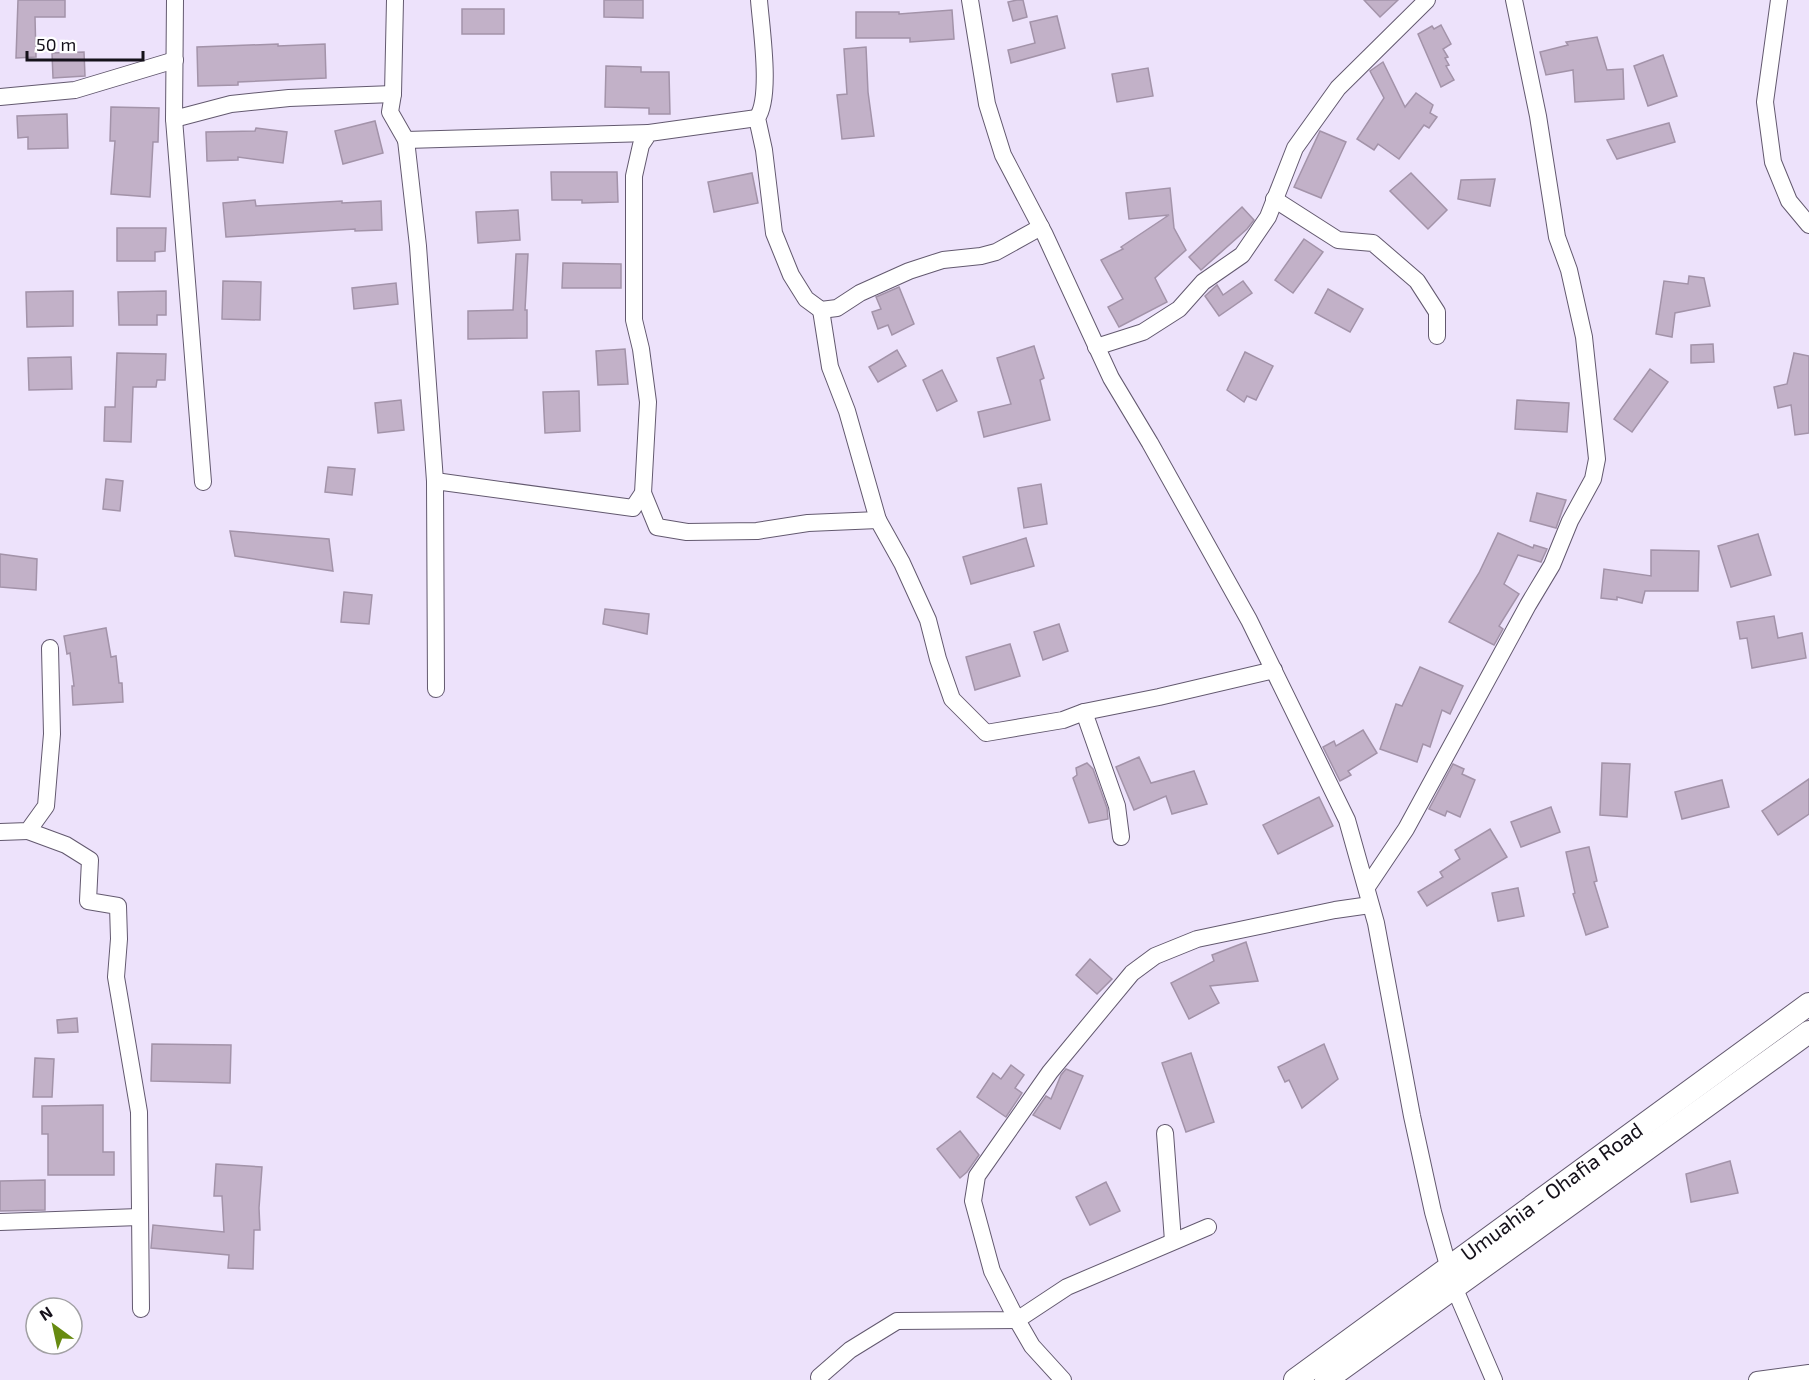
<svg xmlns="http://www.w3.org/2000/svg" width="1809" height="1380" font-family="'Exo 2',sans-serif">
  <rect width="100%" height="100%" fill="#ede2fb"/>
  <!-- building -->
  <g fill="#c2b1c8" stroke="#a393a9" stroke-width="1.5">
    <path d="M 18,0 L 65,0 L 65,17 L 35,17 L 36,57 L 16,58 Z"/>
    <path d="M 604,0 L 643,0 L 643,18 L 604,17 Z"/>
    <path d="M 1017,0 L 1023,0 L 1027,17 L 1013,21 L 1008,2 Z"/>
    <path d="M 1364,0 L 1398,0 L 1380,17 Z"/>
    <rect x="462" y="9" width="42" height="25"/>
    <path d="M 952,10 L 954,39 L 910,42 L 910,38 L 856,38 L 856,12 L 899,12 L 899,14 Z"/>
    <path d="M 1057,16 L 1065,48 L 1011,63 L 1008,50 L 1035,43 L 1030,22 Z"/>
    <path d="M 1441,25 L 1451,44 L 1443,49 L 1448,57 L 1445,58 L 1449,65 L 1446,66 L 1454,80 L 1441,87 L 1418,34 L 1432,26 L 1434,29 Z"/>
    <path d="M 1597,37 L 1607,70 L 1623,69 L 1624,99 L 1575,102 L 1573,70 L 1546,75 L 1540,52 L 1568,45 L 1566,42 Z"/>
    <path d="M 278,44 L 278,46 L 325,44 L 326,78 L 238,82 L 238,85 L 198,86 L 197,47 Z"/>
    <path d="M 866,47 L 868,92 L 874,136 L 842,139 L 837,95 L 847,94 L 844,49 Z"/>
    <path d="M 84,52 L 85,76 L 53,78 L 52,53 Z"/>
    <path d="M 1663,55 L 1677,96 L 1648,106 L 1634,66 Z"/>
    <path d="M 1383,62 L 1405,107 L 1416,93 L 1433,105 L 1430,113 L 1437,117 L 1429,128 L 1424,125 L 1399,159 L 1378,144 L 1374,150 L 1357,139 L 1384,98 L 1370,71 Z"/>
    <path d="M 606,66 L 641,67 L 641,72 L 669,72 L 670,114 L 649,114 L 649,108 L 605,107 Z"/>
    <path d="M 1148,68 L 1153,96 L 1117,102 L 1112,74 Z"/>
    <path d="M 111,107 L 159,108 L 158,142 L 153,142 L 150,197 L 111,194 L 115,141 L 110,141 Z"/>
    <path d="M 67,114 L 68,148 L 28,149 L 28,137 L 18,138 L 17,116 Z"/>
    <path d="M 375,121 L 383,153 L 343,164 L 335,131 Z"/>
    <path d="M 1669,123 L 1675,142 L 1617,159 L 1607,140 Z"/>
    <path d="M 256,128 L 287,132 L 283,163 L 238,157 L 238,160 L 207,161 L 206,132 L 255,131 Z"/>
    <path d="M 1320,131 L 1346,142 L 1321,198 L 1294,187 Z"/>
    <path d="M 551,172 L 617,172 L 618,202 L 582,203 L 582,200 L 552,200 Z"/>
    <path d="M 752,173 L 758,203 L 714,212 L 708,182 Z"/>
    <path d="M 1411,173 L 1447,210 L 1428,229 L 1390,191 Z"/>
    <path d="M 1495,179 L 1490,206 L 1458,199 L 1461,180 Z"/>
    <path d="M 1170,188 L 1174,228 L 1186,250 L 1155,278 L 1167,302 L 1119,327 L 1108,307 L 1123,299 L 1101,260 L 1123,249 L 1121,247 L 1169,215 L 1129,219 L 1126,193 Z"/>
    <path d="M 255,200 L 256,206 L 342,201 L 342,203 L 381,201 L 382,230 L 355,231 L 355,229 L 226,237 L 223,203 Z"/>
    <path d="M 1242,207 L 1254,220 L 1247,229 L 1201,270 L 1189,257 Z"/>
    <path d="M 518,210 L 520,240 L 478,243 L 476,212 Z"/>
    <path d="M 117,228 L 166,228 L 165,251 L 155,252 L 155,261 L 117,261 Z"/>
    <path d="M 1304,239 L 1323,252 L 1293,293 L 1275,280 Z"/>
    <path d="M 516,254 L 528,254 L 525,310 L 527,310 L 527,338 L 468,339 L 468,311 L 513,310 Z"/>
    <path d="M 563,263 L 621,264 L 621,288 L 562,288 Z"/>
    <path d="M 1689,276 L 1704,278 L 1710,306 L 1675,313 L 1672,337 L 1656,334 L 1664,281 L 1688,284 Z"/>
    <path d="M 223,281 L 261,282 L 260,320 L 222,319 Z"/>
    <path d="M 1243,281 L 1252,293 L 1219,316 L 1205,296 L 1217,285 L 1223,295 Z"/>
    <path d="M 396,283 L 398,304 L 354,309 L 352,288 Z"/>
    <path d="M 899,287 L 914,324 L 892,335 L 888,325 L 878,329 L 872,312 L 881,309 L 876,297 Z"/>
    <path d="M 1328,289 L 1363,309 L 1350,332 L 1315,313 Z"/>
    <path d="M 73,291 L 73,326 L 27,327 L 26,292 Z"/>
    <path d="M 166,291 L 166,315 L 157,315 L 157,325 L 119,325 L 118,292 Z"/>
    <path d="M 1713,344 L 1714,362 L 1691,363 L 1691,345 Z"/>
    <path d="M 1034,346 L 1044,378 L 1040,380 L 1050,420 L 984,437 L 978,412 L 1011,404 L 997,358 Z"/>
    <path d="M 625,349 L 628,384 L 598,385 L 596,351 Z"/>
    <path d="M 897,350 L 906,366 L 878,382 L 869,367 Z"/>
    <path d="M 1245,352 L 1273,366 L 1256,400 L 1247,396 L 1244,402 L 1227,390 Z"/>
    <path d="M 117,353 L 166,354 L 165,380 L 157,380 L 156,387 L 133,387 L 131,442 L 104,441 L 105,407 L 115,407 Z"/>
    <path d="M 1794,353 L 1809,356 L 1809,433 L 1795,435 L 1791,405 L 1778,408 L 1774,387 L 1787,384 Z"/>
    <path d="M 71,357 L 72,389 L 29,390 L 28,358 Z"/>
    <path d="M 1650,369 L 1668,382 L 1632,432 L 1614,419 Z"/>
    <path d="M 942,370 L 957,401 L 937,411 L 923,380 Z"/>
    <path d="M 579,391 L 580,431 L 545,433 L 543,392 Z"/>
    <path d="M 401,400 L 404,430 L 378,433 L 375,403 Z"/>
    <path d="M 1517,400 L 1569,403 L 1567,432 L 1515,429 Z"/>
    <path d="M 328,467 L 355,469 L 352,495 L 325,492 Z"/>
    <path d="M 106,479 L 123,481 L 120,511 L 103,509 Z"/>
    <path d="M 1041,484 L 1047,524 L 1024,528 L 1018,488 Z"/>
    <path d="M 1537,493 L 1566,500 L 1556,528 L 1530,521 Z"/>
    <path d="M 230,531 L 329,539 L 333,571 L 235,556 Z"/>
    <path d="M 1498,533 L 1533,548 L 1534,545 L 1547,549 L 1541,562 L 1518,555 L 1504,584 L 1519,594 L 1499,626 L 1503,629 L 1494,645 L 1449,622 L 1479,573 Z"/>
    <path d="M 1758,534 L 1771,575 L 1731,587 L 1718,546 Z"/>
    <path d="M 1026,538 L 1034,566 L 971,584 L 963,557 Z"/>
    <path d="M 1651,550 L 1699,551 L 1698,591 L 1645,591 L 1642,603 L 1617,597 L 1617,600 L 1601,598 L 1604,569 L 1651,576 Z"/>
    <path d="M 0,554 L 37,559 L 36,590 L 0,587 Z"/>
    <path d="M 344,592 L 372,595 L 369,624 L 341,622 Z"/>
    <path d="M 605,609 L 649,614 L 647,634 L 603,624 Z"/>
    <path d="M 1774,616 L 1778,638 L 1802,633 L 1806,658 L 1752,668 L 1747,638 L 1740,639 L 1737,622 Z"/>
    <path d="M 1059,624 L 1068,651 L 1043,660 L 1034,632 Z"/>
    <path d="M 106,628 L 111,657 L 116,656 L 119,683 L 122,683 L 123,702 L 73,705 L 72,686 L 74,686 L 70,653 L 67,654 L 64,636 Z"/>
    <path d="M 1010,644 L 1020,676 L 975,690 L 966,657 Z"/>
    <path d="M 1420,667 L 1463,686 L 1450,714 L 1442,710 L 1430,747 L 1423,744 L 1417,762 L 1380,749 L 1396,704 L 1402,706 Z"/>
    <path d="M 1363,730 L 1377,753 L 1348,771 L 1351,775 L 1340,781 L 1323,747 L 1334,741 L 1336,746 Z"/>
    <path d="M 1139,757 L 1151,783 L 1194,771 L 1207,804 L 1172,814 L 1166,796 L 1134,810 L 1116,767 Z"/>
    <path d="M 1087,763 L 1093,769 L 1107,808 L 1108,819 L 1089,823 L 1073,778 L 1077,775 L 1076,768 Z"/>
    <path d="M 1602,763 L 1630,764 L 1627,817 L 1600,815 Z"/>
    <path d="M 1453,764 L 1464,769 L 1462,774 L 1475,780 L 1460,817 L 1447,811 L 1445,816 L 1429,809 Z"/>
    <path d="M 1809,779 L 1809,814 L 1778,835 L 1762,811 Z"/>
    <path d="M 1722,780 L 1729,807 L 1682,819 L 1675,792 Z"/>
    <path d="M 1319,797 L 1333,826 L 1278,854 L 1263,825 Z"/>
    <path d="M 1551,807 L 1560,832 L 1521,847 L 1511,822 Z"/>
    <path d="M 1490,829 L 1507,857 L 1427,906 L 1418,892 L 1443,877 L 1440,872 L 1460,859 L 1455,850 Z"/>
    <path d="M 1589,847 L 1597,881 L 1594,882 L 1608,927 L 1586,935 L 1573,894 L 1575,893 L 1566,852 Z"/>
    <path d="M 1518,888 L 1524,916 L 1498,921 L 1492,893 Z"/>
    <path d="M 1246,942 L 1258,981 L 1210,986 L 1219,1003 L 1189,1019 L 1171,983 L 1214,961 L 1212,955 Z"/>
    <path d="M 1090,959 L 1112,979 L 1097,994 L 1076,975 Z"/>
    <path d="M 77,1018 L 78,1032 L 58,1033 L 57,1020 Z"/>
    <path d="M 152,1044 L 231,1045 L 230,1083 L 151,1081 Z"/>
    <path d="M 1324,1044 L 1338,1079 L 1302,1108 L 1289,1080 L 1285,1082 L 1278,1067 Z"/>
    <path d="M 1191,1053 L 1214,1122 L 1186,1132 L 1162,1063 Z"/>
    <path d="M 35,1058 L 54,1059 L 52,1097 L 33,1097 Z"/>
    <path d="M 1011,1065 L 1024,1075 L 1015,1088 L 1022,1093 L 1006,1117 L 977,1097 L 993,1073 L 1001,1079 Z"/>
    <path d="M 1066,1069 L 1083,1076 L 1060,1129 L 1033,1115 L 1046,1096 L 1051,1099 L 1061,1075 Z"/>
    <path d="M 103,1105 L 103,1152 L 114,1152 L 114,1175 L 48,1175 L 48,1134 L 42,1134 L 42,1106 Z"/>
    <path d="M 960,1131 L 979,1155 L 967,1172 L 960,1178 L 937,1149 Z"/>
    <path d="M 1730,1161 L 1738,1193 L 1691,1202 L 1686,1174 Z"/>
    <path d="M 216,1164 L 262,1167 L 259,1208 L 260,1230 L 254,1230 L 253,1269 L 228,1268 L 229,1255 L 151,1248 L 153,1225 L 224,1232 L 222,1196 L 214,1196 Z"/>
    <path d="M 45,1180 L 45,1210 L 0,1211 L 0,1181 Z"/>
    <path d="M 1106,1182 L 1120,1211 L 1090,1225 L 1076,1197 Z"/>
  </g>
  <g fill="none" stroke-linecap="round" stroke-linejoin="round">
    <defs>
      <g id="minor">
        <path d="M 175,0 L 174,119 L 231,104 L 289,98 L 393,94"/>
        <path d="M 395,0 L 393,94 L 390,112 L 406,140"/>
        <path d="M 759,0 C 761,27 772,97 757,118 L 764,150 L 774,233 L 791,275 L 806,299 L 821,310 L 837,308 L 860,293 L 909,271 L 943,260 L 981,256 L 996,252 L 1041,227"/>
        <path d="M 970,0 L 987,104 L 1003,155 L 1045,235 L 1111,378 L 1150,443 L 1249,620 L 1347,820 L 1376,923 L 1412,1116 L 1433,1212 L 1454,1287 L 1494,1380"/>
        <path d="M 1779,0 L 1765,102 L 1773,162 L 1789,201 L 1809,225"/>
        <path d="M 0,97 L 75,90 L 175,60"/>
        <path d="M 174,119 L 203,482"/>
        <path d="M 1274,199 L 1338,240 L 1373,243 L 1417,281 L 1437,312 L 1437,336"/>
        <path d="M 821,310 L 830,367 L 847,411 L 878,520"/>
        <path d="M 1096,347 L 1143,332 L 1179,309 L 1203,282 L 1242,255 L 1268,217 L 1295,148 L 1338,88 L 1427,0"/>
        <path d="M 435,481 L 633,508 L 643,493 L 648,402 L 641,349 L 634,320 L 634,176 L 641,145 L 649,133 L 757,118"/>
        <path d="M 643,493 L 657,527 L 687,532 L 757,531 L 808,523 L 878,520 L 902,563 L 928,620 L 938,659 L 952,699 L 986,733 L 1063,720 L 1084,712 L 1117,806 L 1121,837"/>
        <path d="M 436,689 L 435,481 L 418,246 L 406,140 L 649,133"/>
        <path d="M 1084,712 L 1159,697 L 1274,670"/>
        <path d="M 28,831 L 66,845 L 90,860 L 88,901 L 118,906 L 119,939 L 116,977 L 139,1112 L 141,1309"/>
        <path d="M 0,832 L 28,831 L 46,806 L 52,734 L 50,648"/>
        <path d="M 1367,887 L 1406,829 L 1528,605 L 1552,565 L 1570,521 L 1593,479 L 1597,459 L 1584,337 L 1569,270 L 1557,237 L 1538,116 L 1514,0"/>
        <path d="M 1165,1133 L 1173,1241"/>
        <path d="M 0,1222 L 139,1217"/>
        <path d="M 819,1377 L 850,1350 L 897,1321 L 1017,1320 L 1067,1287 L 1208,1227"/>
        <path d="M 1063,1380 L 1032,1346 L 1017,1320 L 992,1271 L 973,1201 L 977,1176 L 1050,1072 L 1132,973 L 1155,956 L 1197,939 L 1335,910 L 1370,905"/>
        <path d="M 1757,1380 L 1809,1373"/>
      </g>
      <g id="secondary">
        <path d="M 1295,1380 L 1809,1004"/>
        <path d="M 1326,1380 L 1809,1032"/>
      </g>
    </defs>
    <!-- minor casing -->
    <use href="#minor" stroke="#63596f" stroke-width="18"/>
    <!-- secondary casing -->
    <use href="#secondary" stroke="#63596f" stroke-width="24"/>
    <!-- minor -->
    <use href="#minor" stroke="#fff" stroke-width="16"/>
    <!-- secondary -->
    <use href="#secondary" stroke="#fff" stroke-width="22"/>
  </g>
  <g text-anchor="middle" stroke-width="4.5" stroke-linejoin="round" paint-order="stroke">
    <!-- street labels -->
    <g font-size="21" fill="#15111a" stroke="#fff">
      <text transform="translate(1552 1192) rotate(-36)" y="7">Umuahia - Ohafia Road</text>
    </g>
  </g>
  <!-- north arrow -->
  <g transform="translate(54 1326) rotate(327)"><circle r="28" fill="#ffffff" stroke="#a1a0a3" stroke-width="1.5"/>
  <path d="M0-4.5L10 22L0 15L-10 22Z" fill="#678b11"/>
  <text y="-9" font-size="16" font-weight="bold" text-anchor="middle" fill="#15111a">N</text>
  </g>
  <!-- scale -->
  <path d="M27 51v9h116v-9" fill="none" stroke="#15111a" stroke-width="3"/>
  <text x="36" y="51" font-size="18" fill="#15111a" stroke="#ffffff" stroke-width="4.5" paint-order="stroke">50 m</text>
</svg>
